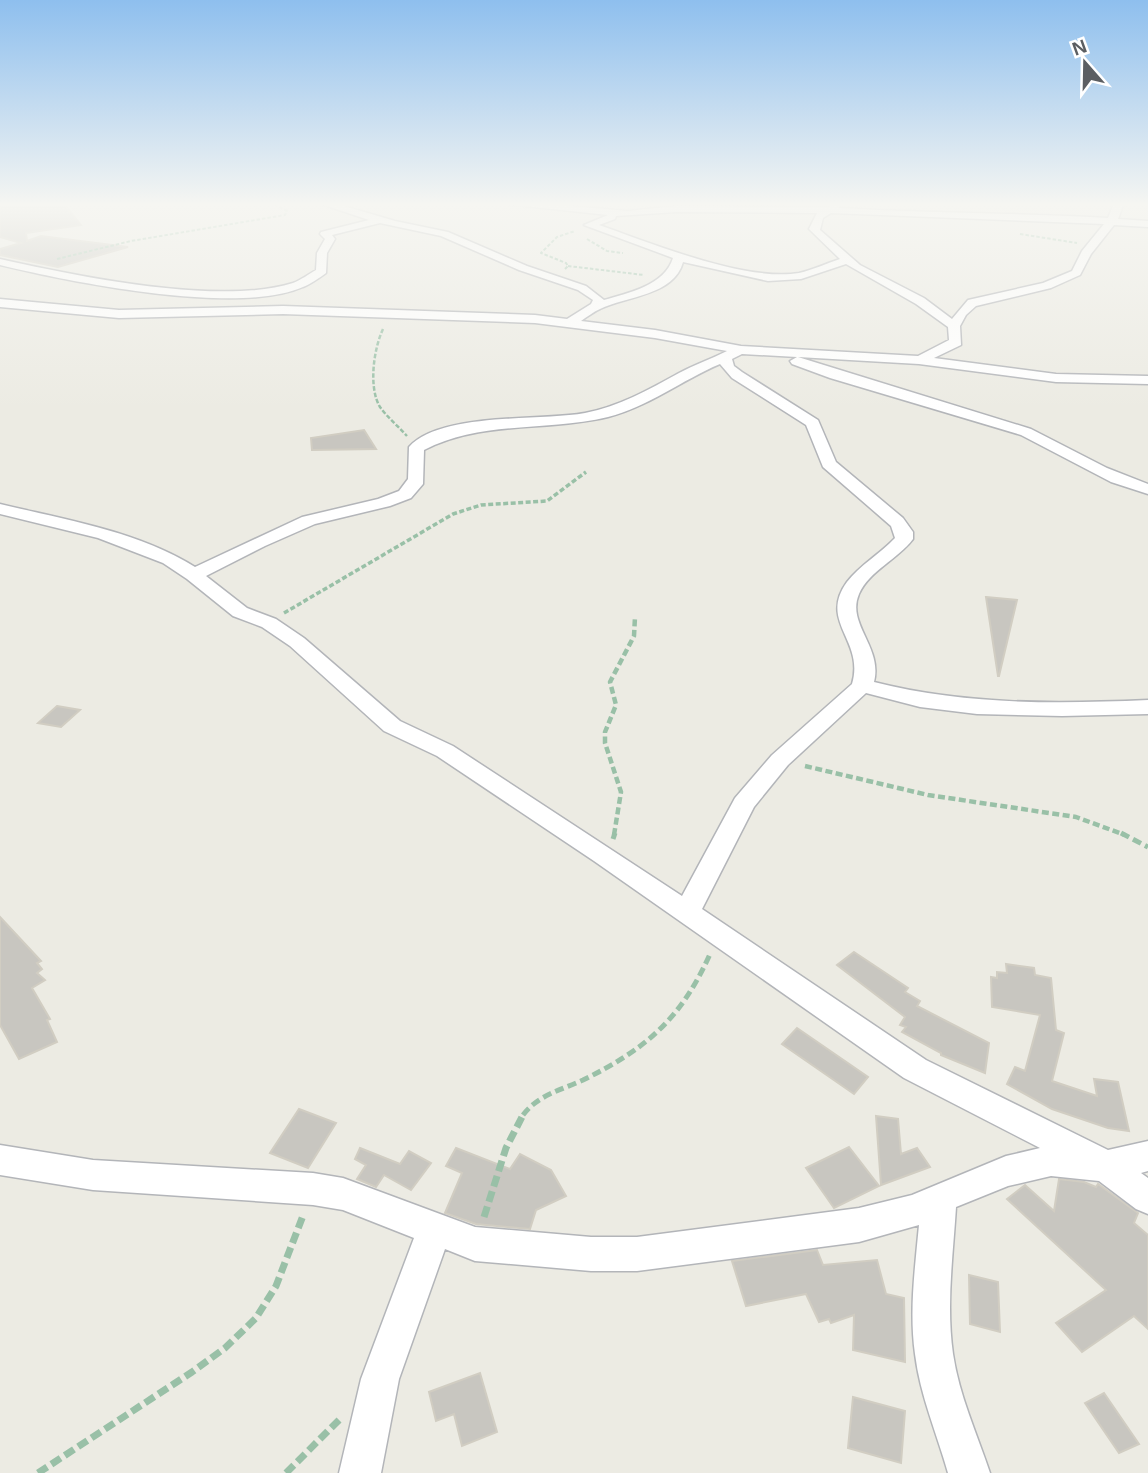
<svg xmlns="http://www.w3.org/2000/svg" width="1148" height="1473" font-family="Helvetica,sans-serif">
  <rect width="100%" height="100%" fill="#ecebe3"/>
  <!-- building -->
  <g fill="#c8c6c0" stroke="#d1cdc2" stroke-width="2">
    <path d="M 0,203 L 63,203 L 81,225 L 26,233 L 27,241 L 41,236 L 128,247 L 58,267 L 0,255 L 0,249 L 21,243 L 0,237 Z"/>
    <path d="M 364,430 L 376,449 L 312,450 L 311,438 Z"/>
    <path d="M 986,597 L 1017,600 L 999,676 L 998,676 Z"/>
    <path d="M 57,706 L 80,710 L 61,727 L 38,723 Z"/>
    <path d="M 0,917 L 41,961 L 37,963 L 42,969 L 37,973 L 45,980 L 32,988 L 50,1019 L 47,1020 L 57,1042 L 19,1059 L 0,1025 Z"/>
    <path d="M 854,952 L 908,988 L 905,992 L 920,1001 L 917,1006 L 989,1043 L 985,1073 L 941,1055 L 941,1053 L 902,1032 L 906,1027 L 900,1025 L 905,1017 L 837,965 Z"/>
    <path d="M 1006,964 L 1034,968 L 1035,975 L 1051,978 L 1056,1030 L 1064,1033 L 1052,1081 L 1097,1096 L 1094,1079 L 1118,1082 L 1129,1131 L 1108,1128 L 1052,1109 L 1007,1084 L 1015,1067 L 1025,1071 L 1040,1015 L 992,1007 L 991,977 L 997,978 L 997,972 L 1007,973 Z"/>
    <path d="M 797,1028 L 868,1077 L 854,1094 L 782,1044 Z"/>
    <path d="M 299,1109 L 336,1123 L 308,1168 L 270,1153 Z"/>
    <path d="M 876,1116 L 898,1119 L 901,1154 L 917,1148 L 930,1167 L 881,1185 Z"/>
    <path d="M 849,1147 L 879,1186 L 834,1208 L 806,1168 Z"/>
    <path d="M 360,1148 L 400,1164 L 409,1151 L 431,1163 L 411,1190 L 384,1175 L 376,1187 L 357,1179 L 366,1165 L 355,1159 Z"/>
    <path d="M 456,1148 L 510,1169 L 520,1154 L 551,1170 L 566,1196 L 536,1210 L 530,1229 L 476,1224 L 445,1213 L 462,1173 L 446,1166 Z"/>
    <path d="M 1059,1179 L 1084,1182 L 1096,1187 L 1098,1184 L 1138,1213 L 1134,1223 L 1148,1235 L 1148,1329 L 1134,1316 L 1082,1352 L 1056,1323 L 1106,1290 L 1007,1199 L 1025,1185 L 1054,1211 Z"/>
    <path d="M 817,1250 L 823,1265 L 877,1260 L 886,1294 L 904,1298 L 905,1362 L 853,1350 L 854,1315 L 831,1323 L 829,1319 L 819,1322 L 806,1294 L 746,1306 L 732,1261 Z"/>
    <path d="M 969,1275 L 998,1282 L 1000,1332 L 970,1324 Z"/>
    <path d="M 480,1373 L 497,1432 L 462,1446 L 454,1414 L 436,1421 L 429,1392 Z"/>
    <path d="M 1104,1393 L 1139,1444 L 1119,1453 L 1085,1403 Z"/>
    <path d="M 853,1397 L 905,1411 L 901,1463 L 848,1448 Z"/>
  </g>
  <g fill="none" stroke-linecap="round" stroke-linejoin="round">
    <defs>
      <path id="street" d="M 318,203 L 334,203 L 395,221 L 448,232 L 527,266 L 586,286 L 604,300 C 629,293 665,285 673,258 L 584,225 L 608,215 L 496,203 L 537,203 L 628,211 L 676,206 L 827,207 L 841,203 L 839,208 C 929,213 1018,213 1108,218 L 1114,203 L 1124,203 L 1118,219 L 1148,221 L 1148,227 L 1114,225 L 1091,254 L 1080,275 L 1051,288 L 976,306 L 966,315 L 960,326 L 961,345 L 934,358 L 1056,374 L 1148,376 L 1148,384 L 1056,382 L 919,364 L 798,357 L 1031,429 L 1107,468 L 1148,484 L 1148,494 L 1111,482 L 1021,435 L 830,378 L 792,364 L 790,361 L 797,357 L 742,354 L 732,359 L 734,366 L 742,372 L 818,420 L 836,462 L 903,518 L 913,532 L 913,539 C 898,559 869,571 859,594 C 846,624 883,647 874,682 C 965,705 1055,704 1148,700 L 1148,714 L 1062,716 L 977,714 L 920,707 L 866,693 L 788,765 L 754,807 L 702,909 L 926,1060 L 1108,1150 L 1148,1141 L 1148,1171 L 1141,1173 L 1148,1178 L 1148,1214 L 1136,1209 L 1099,1181 L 1051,1176 L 1008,1186 L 956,1207 C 953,1256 946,1305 953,1354 C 959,1395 977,1434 990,1473 L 948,1473 C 937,1434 920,1395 915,1354 C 909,1311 915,1268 919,1225 L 859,1242 L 637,1271 L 591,1271 L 475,1261 L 445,1249 L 399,1379 L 381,1473 L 339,1473 L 361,1379 L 414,1238 L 343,1210 L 313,1205 L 93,1190 L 0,1175 L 0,1145 L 93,1160 L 313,1173 L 343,1178 L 475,1227 L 591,1237 L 637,1237 L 859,1208 L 912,1195 L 1006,1156 L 1040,1148 L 904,1078 L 594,861 L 437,756 L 384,731 L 290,646 L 262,627 L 233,616 L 187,579 L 163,563 L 98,538 L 0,514 L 0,504 C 66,520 137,531 195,567 L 302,517 L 378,499 L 399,491 L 408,479 L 409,447 C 440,412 541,421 585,413 C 620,406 648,390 679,373 C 694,365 711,359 727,351 L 655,338 L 535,323 L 283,314 L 119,318 L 0,307 L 0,299 L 119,310 L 283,306 L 535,315 L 567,319 L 591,304 L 593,300 L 578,290 L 519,270 L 441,236 L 380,223 L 332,235 L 335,239 L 327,253 L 326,273 C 319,278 311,284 303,287 C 238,316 70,282 0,265 L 0,259 C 76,276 220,306 293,283 C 301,280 309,274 316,270 L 317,253 L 325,239 L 320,234 L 321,232 L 369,220 ZM 676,212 L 817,213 L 809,229 L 840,259 C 827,263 813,270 799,273 C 745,282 651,243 599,225 L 615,219 L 616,216 ZM 831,213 L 1104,224 L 1082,251 L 1072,271 L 1043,283 L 968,300 L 952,319 L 924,298 L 860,265 L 820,230 L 823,218 ZM 683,262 L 768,281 L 801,279 L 846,264 L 916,304 L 948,327 L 949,340 L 918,356 L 741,346 L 655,330 L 581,321 C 587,317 593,312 600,309 C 626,296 674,296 683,262 ZM 720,364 L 732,378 L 806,425 L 823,467 L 891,526 L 895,538 C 880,554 860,565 847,582 C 818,622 865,640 852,684 L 772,755 L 735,798 L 682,896 L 453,746 L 400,721 L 304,638 L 276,619 L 247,608 L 206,576 L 265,546 L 315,524 L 390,506 L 411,498 L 423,484 L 424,450 C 482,420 546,432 608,417 C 648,407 682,380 720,364 Z"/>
    </defs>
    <!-- street casing -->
    <use href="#street" stroke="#b3b5b9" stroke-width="3"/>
    <!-- path-far5 -->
    <g stroke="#99c0a7" stroke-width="2" stroke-dasharray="3.5 2" stroke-linecap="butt">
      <path d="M 1020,234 L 1077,243"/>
      <path d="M 587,239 L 607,251 L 623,253"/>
      <path d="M 57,259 L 131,241 L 285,215 L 287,211 L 272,203"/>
      <path d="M 568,266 L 644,275"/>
      <path d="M 565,269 L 568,266 L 566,263 L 541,253 L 557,237 L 575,231"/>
    </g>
    <!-- path-far4 -->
    <path stroke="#99c0a7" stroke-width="2.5" stroke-dasharray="4.5 2" stroke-linecap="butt" d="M 383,329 C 374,348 368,387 380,407 C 387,417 398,426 407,436"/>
    <!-- path-far3 -->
    <path stroke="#99c0a7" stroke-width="3.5" stroke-dasharray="5 2.5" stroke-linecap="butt" d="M 284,613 L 453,514 L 481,505 L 547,501 L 586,472"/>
    <!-- path-far2 -->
    <g stroke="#99c0a7" stroke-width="4.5" stroke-dasharray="7 3.5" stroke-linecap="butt">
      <path d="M 805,766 L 928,795 L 1076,817 L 1125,835"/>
      <path d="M 614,835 L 621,792 L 605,743 L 605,732 L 616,705 L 610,682 L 634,636 L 635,617"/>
    </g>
    <!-- path-far1 -->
    <g stroke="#99c0a7" stroke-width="5" stroke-dasharray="9 4.5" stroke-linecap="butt">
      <path d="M 1121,833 L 1148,847"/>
      <path d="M 613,839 L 615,833"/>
      <path d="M 523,1115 C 538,1095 561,1090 583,1080 C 646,1049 681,1019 710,954"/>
    </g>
    <!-- path -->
    <g stroke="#99c0a7" stroke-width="7" stroke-dasharray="11 5" stroke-linecap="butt">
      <path d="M 484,1217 L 506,1148 L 524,1113"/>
      <path d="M 38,1473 L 192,1372 L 225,1348 L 256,1318 L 276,1286 L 304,1213"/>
      <path d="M 286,1473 L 340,1419"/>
    </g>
    <!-- street -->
    <use href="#street" fill="#fff" fill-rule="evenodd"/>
  </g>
  <!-- sky -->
  <linearGradient id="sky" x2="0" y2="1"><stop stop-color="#8ebfee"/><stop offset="0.5" stop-color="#f6f6f2"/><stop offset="1" stop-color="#f6f6f2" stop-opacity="0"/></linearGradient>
  <rect width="1148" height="409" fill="url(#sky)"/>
  <!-- north arrow -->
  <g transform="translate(1085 63) rotate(340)" stroke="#ffffff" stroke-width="5" paint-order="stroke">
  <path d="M0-5L12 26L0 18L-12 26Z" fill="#5b5e62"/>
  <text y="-10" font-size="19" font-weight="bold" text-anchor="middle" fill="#5b5e62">N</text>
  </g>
</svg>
